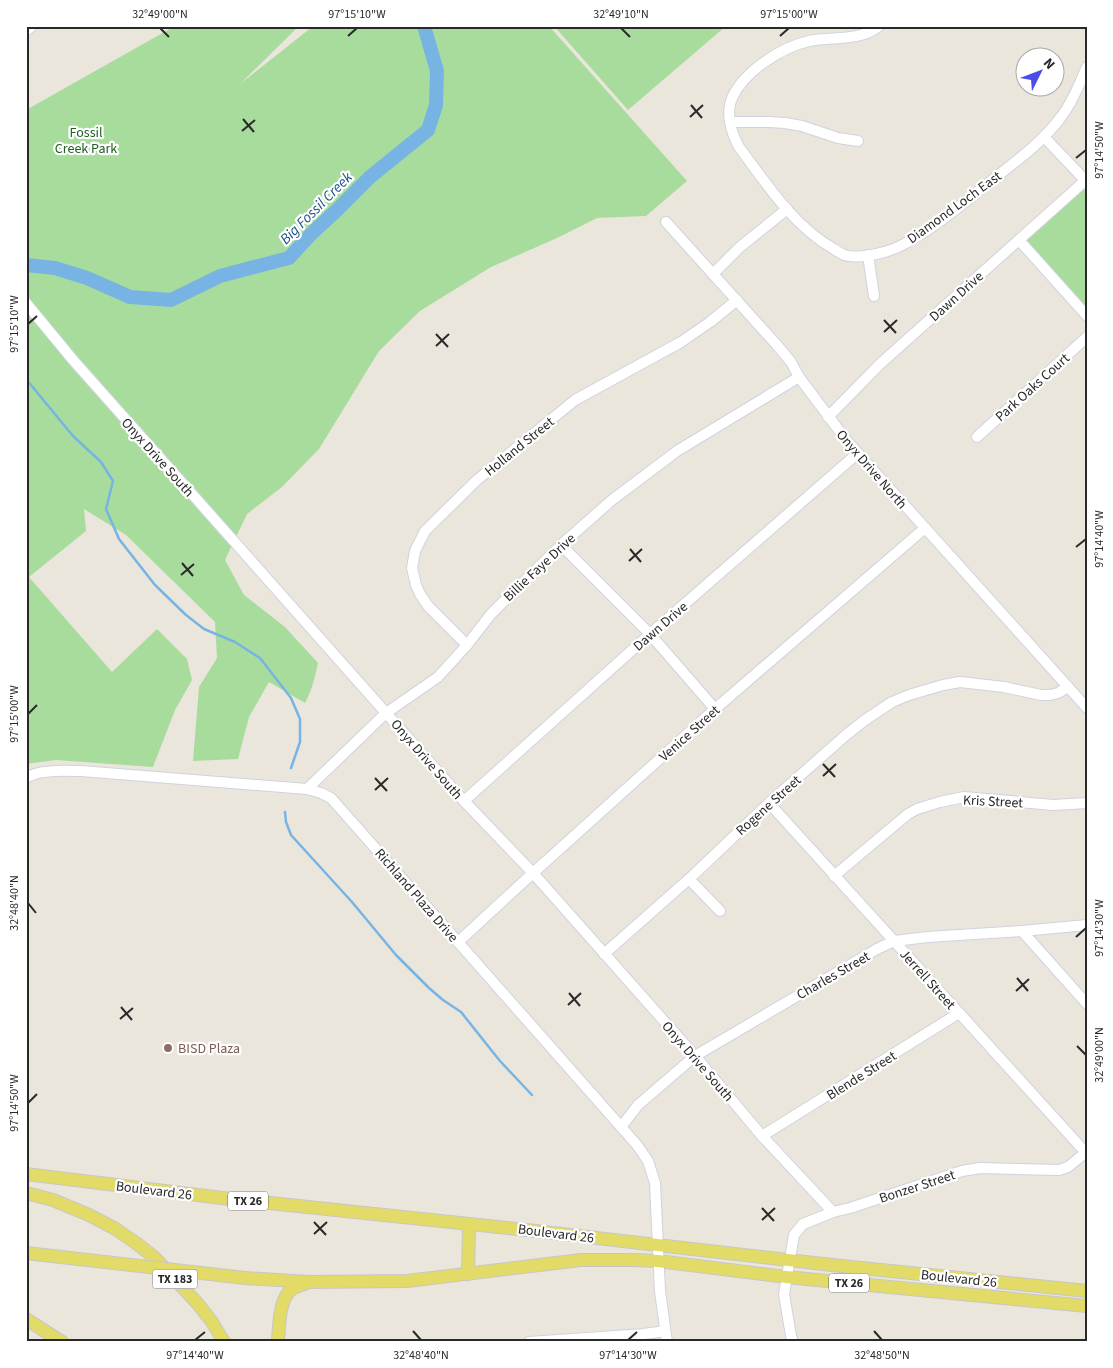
<svg xmlns="http://www.w3.org/2000/svg" width="1113" height="1368" font-family="'Source Sans 3',sans-serif">
  <rect width="100%" height="100%" fill="#eae6dc"/>
  <!-- green -->
  <g fill="#a8dc9d">
    <path d="M 175,26 L 299,26 L 240,84 L 312,27 L 311,26 L 549,26 L 687,181 L 646,216 L 597,218 L 557,238 L 491,267 L 420,311 L 379,351 L 319,449 L 282,487 L 247,514 L 225,560 L 244,595 L 285,627 L 318,663 C 315,677 312,690 305,703 L 269,682 L 249,717 L 238,759 L 193,761 L 199,687 L 217,658 L 215,622 L 126,535 L 84,509 L 86,531 L 29,577 L 112,672 L 157,629 L 187,659 L 192,680 L 175,710 L 153,767 L 56,760 L 26,764 L 26,110 Z"/>
    <path d="M 554,26 L 726,26 L 628,110 Z"/>
    <path d="M 1087,183 L 1087,309 L 1025,239 Z"/>
  </g>
  <g fill="none" stroke-linecap="round" stroke-linejoin="round">
    <!-- stream -->
    <g stroke="#78b4e3" stroke-width="2.5">
      <path d="M 26,379 L 73,436 L 101,462 L 113,481 L 106,509 L 119,539 L 155,585 L 186,615 L 204,629 L 235,642 L 260,658 L 291,698 L 300,719 L 300,742 L 291,768"/>
      <path d="M 285,812 L 286,822 L 291,835 L 352,902 L 396,955 L 429,988 L 443,1000 L 461,1012 L 500,1061 L 532,1095"/>
    </g>
    <!-- river -->
    <path stroke="#78b4e3" stroke-width="14" d="M 26,265 L 55,268 L 87,278 L 130,297 L 171,300 L 220,276 L 289,258 L 311,234 L 336,211 L 370,177 L 428,130 L 436,105 L 437,71 L 424,26"/>
    <defs>
      <g id="minor">
        <path d="M 879,26 C 859,42 832,36 809,41 C 782,47 745,71 733,96 C 725,112 731,132 739,147 C 766,183 793,226 834,249 C 837,251 840,253 844,255 C 860,260 891,252 906,243 C 937,226 964,203 991,181 C 1015,162 1043,142 1061,117 C 1073,102 1079,84 1087,67"/>
        <path d="M 26,31 L 32,26"/>
        <path d="M 730,122 L 769,122 L 785,123 L 802,126 L 838,138 L 858,141"/>
        <path d="M 1044,137 L 1085,180"/>
        <path d="M 666,222 L 776,344 L 791,362 L 799,377 L 847,441 L 1087,708"/>
        <path d="M 1019,240 L 1087,316"/>
        <path d="M 868,255 L 874,296"/>
        <path d="M 713,274 L 740,247 L 787,209"/>
        <path d="M 26,303 L 73,360 L 200,503 L 464,801 L 533,873 L 695,1056 L 762,1136 L 833,1212"/>
        <path d="M 828,417 L 880,364 L 1087,179"/>
        <path d="M 977,437 L 1087,337"/>
        <path d="M 561,545 L 650,634 L 715,709"/>
        <path d="M 467,645 L 428,606 L 420,594 L 416,585 L 412,568 L 415,551 L 425,531 L 477,480 L 575,400 L 681,342 L 710,322 L 737,300"/>
        <path d="M 26,778 C 39,769 66,771 81,771 L 307,789 L 321,793 L 331,798 L 637,1145 L 648,1161 L 655,1183 L 660,1291 L 667,1342"/>
        <path d="M 307,789 L 386,713 L 438,677 L 467,645 L 491,614 L 502,603 L 561,545 L 612,500 L 677,451 L 799,377"/>
        <path d="M 464,801 L 650,634 L 858,453"/>
        <path d="M 769,803 L 1087,1154"/>
        <path d="M 834,876 L 908,814 L 917,809 L 940,802 L 964,797 L 1053,805 L 1087,803"/>
        <path d="M 689,879 L 720,911"/>
        <path d="M 1022,931 L 1087,1004"/>
        <path d="M 458,942 L 533,873 L 715,709 L 925,528"/>
        <path d="M 604,954 L 689,879 L 769,803 L 846,735 L 865,720 L 892,702 L 909,695 L 943,685 L 960,682 L 1004,687 L 1041,695 L 1050,695 L 1058,693 L 1068,687"/>
        <path d="M 621,1127 L 638,1105 L 695,1056 L 877,949 L 894,941 L 928,937 L 1022,931 L 1087,925"/>
        <path d="M 762,1136 L 959,1013"/>
        <path d="M 529,1342 L 644,1334 L 665,1331"/>
        <path d="M 793,1342 L 791,1336 L 784,1294 L 794,1235 L 803,1224 L 833,1212 L 850,1208 L 962,1171 L 980,1168 L 1059,1170 L 1068,1167 L 1085,1153"/>
      </g>
      <g id="major">
        <path d="M 26,1174 L 222,1198 L 527,1230 L 832,1265 L 1087,1291"/>
        <path d="M 26,1193 L 53,1200 L 89,1215 L 114,1228 L 136,1243 L 154,1257 L 198,1304 L 212,1322 L 224,1342"/>
        <path d="M 468,1274 L 469,1224"/>
        <path d="M 245,1278 L 309,1282 L 407,1281 L 581,1260 L 634,1260 L 658,1261 L 786,1277 L 1087,1306"/>
        <path d="M 26,1319 L 62,1342"/>
        <path d="M 278,1342 C 279,1327 279,1298 292,1289 C 296,1286 302,1285 307,1283"/>
      </g>
    </defs>
    <!-- minor casing -->
    <use href="#minor" stroke="#d1d2e0" stroke-width="12"/>
    <!-- major casing -->
    <use href="#major" stroke="#c7c7c7" stroke-width="14"/>
    <!-- minor -->
    <use href="#minor" stroke="#fff" stroke-width="10"/>
    <!-- major -->
    <use href="#major" stroke="#e3db68" stroke-width="12"/>
    <defs>
      <path id="major-bridge" d="M 26,1253 L 245,1278"/>
    </defs>
    <!-- major-bridge casing -->
    <use href="#major-bridge" stroke="#c7c7c7" stroke-width="14" stroke-linecap="butt"/>
    <!-- major-bridge -->
    <use href="#major-bridge" stroke="#e3db68" stroke-width="12"/>
  </g>
  <!-- ticks -->
  <path fill="none" stroke="#292929" stroke-width="2" d="M 160,28 L 169,37M 621,28 L 630,37M 348,36 L 357,28M 780,36 L 789,28M 691,105 L 702,118M 690,117 L 703,105M 243,119 L 254,132M 242,131 L 255,120M 1076,158 L 1086,150M 884,320 L 896,333M 28,324 L 37,316M 884,332 L 897,320M 436,334 L 448,347M 436,346 L 449,334M 1076,547 L 1086,539M 630,549 L 641,562M 629,561 L 642,549M 182,563 L 193,576M 181,575 L 194,564M 28,714 L 37,705M 823,764 L 835,777M 823,776 L 836,764M 375,778 L 387,791M 375,790 L 388,778M 28,903 L 36,913M 1076,937 L 1086,928M 1017,978 L 1028,991M 1016,991 L 1029,979M 569,993 L 580,1006M 568,1005 L 581,993M 121,1007 L 132,1020M 120,1019 L 133,1008M 1077,1046 L 1086,1055M 28,1103 L 37,1094M 762,1208 L 774,1221M 762,1220 L 775,1208M 314,1222 L 326,1235M 314,1234 L 327,1222M 413,1331 L 421,1340M 874,1331 L 882,1340M 195,1340 L 205,1332M 628,1340 L 637,1332"/>
  <!-- markers -->
  <circle fill="#8d6e63" stroke="#fff" stroke-width="2" cx="168" cy="1048" r="5"/>
  <g text-anchor="middle" stroke-width="4.5" stroke-linejoin="round" paint-order="stroke">
    <!-- shield labels -->
    <g fill="#fff" stroke="#696969" stroke-width="1">
      <rect x="228" y="1191.5" width="40" height="19" rx="4"/>
      <rect x="152.5" y="1269.5" width="45" height="19" rx="4"/>
      <rect x="829" y="1273.5" width="40" height="19" rx="4"/>
    </g>
    <g font-size="12" font-weight="bold" fill="#292929">
      <text x="248" y="1205">TX 26</text>
      <text x="175" y="1283">TX 183</text>
      <text x="849" y="1287">TX 26</text>
    </g>
    <!-- park labels -->
    <g font-size="14" fill="#235f20" stroke="#fff">
      <text x="86" y="137">Fossil<tspan x="86" dy="16">Creek Park</tspan></text>
    </g>
    <!-- street labels -->
    <g font-size="14" fill="#292929" stroke="#fff">
      <text transform="translate(954 207) rotate(-36)" y="5">Diamond Loch East</text>
      <text transform="translate(956 296) rotate(-42)" y="5">Dawn Drive</text>
      <text transform="translate(1032 387) rotate(-42)" y="5">Park Oaks Court</text>
      <text transform="translate(519 446) rotate(-39)" y="5">Holland Street</text>
      <text transform="translate(158 457) rotate(48)" y="5">Onyx Drive South</text>
      <text transform="translate(872 469) rotate(49)" y="5">Onyx Drive North</text>
      <text transform="translate(539 567) rotate(-43)" y="5">Billie Faye Drive</text>
      <text transform="translate(660 626) rotate(-41)" y="5">Dawn Drive</text>
      <text transform="translate(689 733) rotate(-42)" y="5">Venice Street</text>
      <text transform="translate(427 759) rotate(49)" y="5">Onyx Drive South</text>
      <text transform="translate(993 801) rotate(3)" y="5">Kris Street</text>
      <text transform="translate(768 805) rotate(-42)" y="5">Rogene Street</text>
      <text transform="translate(417 895) rotate(49)" y="5">Richland Plaza Drive</text>
      <text transform="translate(833 975) rotate(-30)" y="5">Charles Street</text>
      <text transform="translate(928 979) rotate(48)" y="5">Jerrell Street</text>
      <text transform="translate(698 1061) rotate(49)" y="5">Onyx Drive South</text>
      <text transform="translate(861 1075) rotate(-32)" y="5">Blende Street</text>
      <text transform="translate(917 1186) rotate(-18)" y="5">Bonzer Street</text>
      <text transform="translate(154 1190) rotate(7)" y="5">Boulevard 26</text>
      <text transform="translate(556 1233) rotate(7)" y="5">Boulevard 26</text>
      <text transform="translate(959 1278) rotate(6)" y="5">Boulevard 26</text>
    </g>
    <!-- education labels -->
    <g font-size="14" fill="#785e54" stroke="#fff" text-anchor="start">
      <text x="178" y="1053">BISD Plaza</text>
    </g>
    <!-- water labels -->
    <g font-size="15" font-style="italic" fill="#1a518c" stroke="#fff">
      <text transform="translate(316 208) rotate(-45)" y="5">Big Fossil Creek</text>
    </g>
  </g>
  <!-- border -->
  <rect width="1113" height="1368" fill="none" stroke="#ffffff" stroke-width="55"/>
  <!-- north arrow -->
  <g transform="translate(1040 72) rotate(48)"><circle r="24" fill="#ffffff" stroke="#a9a9a9"/>
  <path d="M0-4L9 19L0 12L-9 19Z" fill="#4a4de9"/>
  <text y="-8" font-size="14" font-weight="bold" text-anchor="middle" fill="#292929">N</text>
  </g>
  <rect x="28" y="28" width="1058" height="1312" fill="none" stroke="#292929" stroke-width="2"/>
  <g font-size="12" text-anchor="middle" fill="#292929">
    <text x="160" y="18">32°49'00"N</text>
    <text x="357" y="18">97°15'10"W</text>
    <text x="621" y="18">32°49'10"N</text>
    <text x="789" y="18">97°15'00"W</text>
    <text transform="translate(1099 150) rotate(-90)" y="4">97°14'50"W</text>
    <text transform="translate(14 324) rotate(-90)" y="4">97°15'10"W</text>
    <text transform="translate(1099 539) rotate(-90)" y="4">97°14'40"W</text>
    <text transform="translate(14 714) rotate(-90)" y="4">97°15'00"W</text>
    <text transform="translate(14 903) rotate(-90)" y="4">32°48'40"N</text>
    <text transform="translate(1099 928) rotate(-90)" y="4">97°14'30"W</text>
    <text transform="translate(1099 1055) rotate(-90)" y="4">32°49'00"N</text>
    <text transform="translate(14 1103) rotate(-90)" y="4">97°14'50"W</text>
    <text x="195" y="1359">97°14'40"W</text>
    <text x="421" y="1359">32°48'40"N</text>
    <text x="628" y="1359">97°14'30"W</text>
    <text x="882" y="1359">32°48'50"N</text>
  </g>
</svg>
